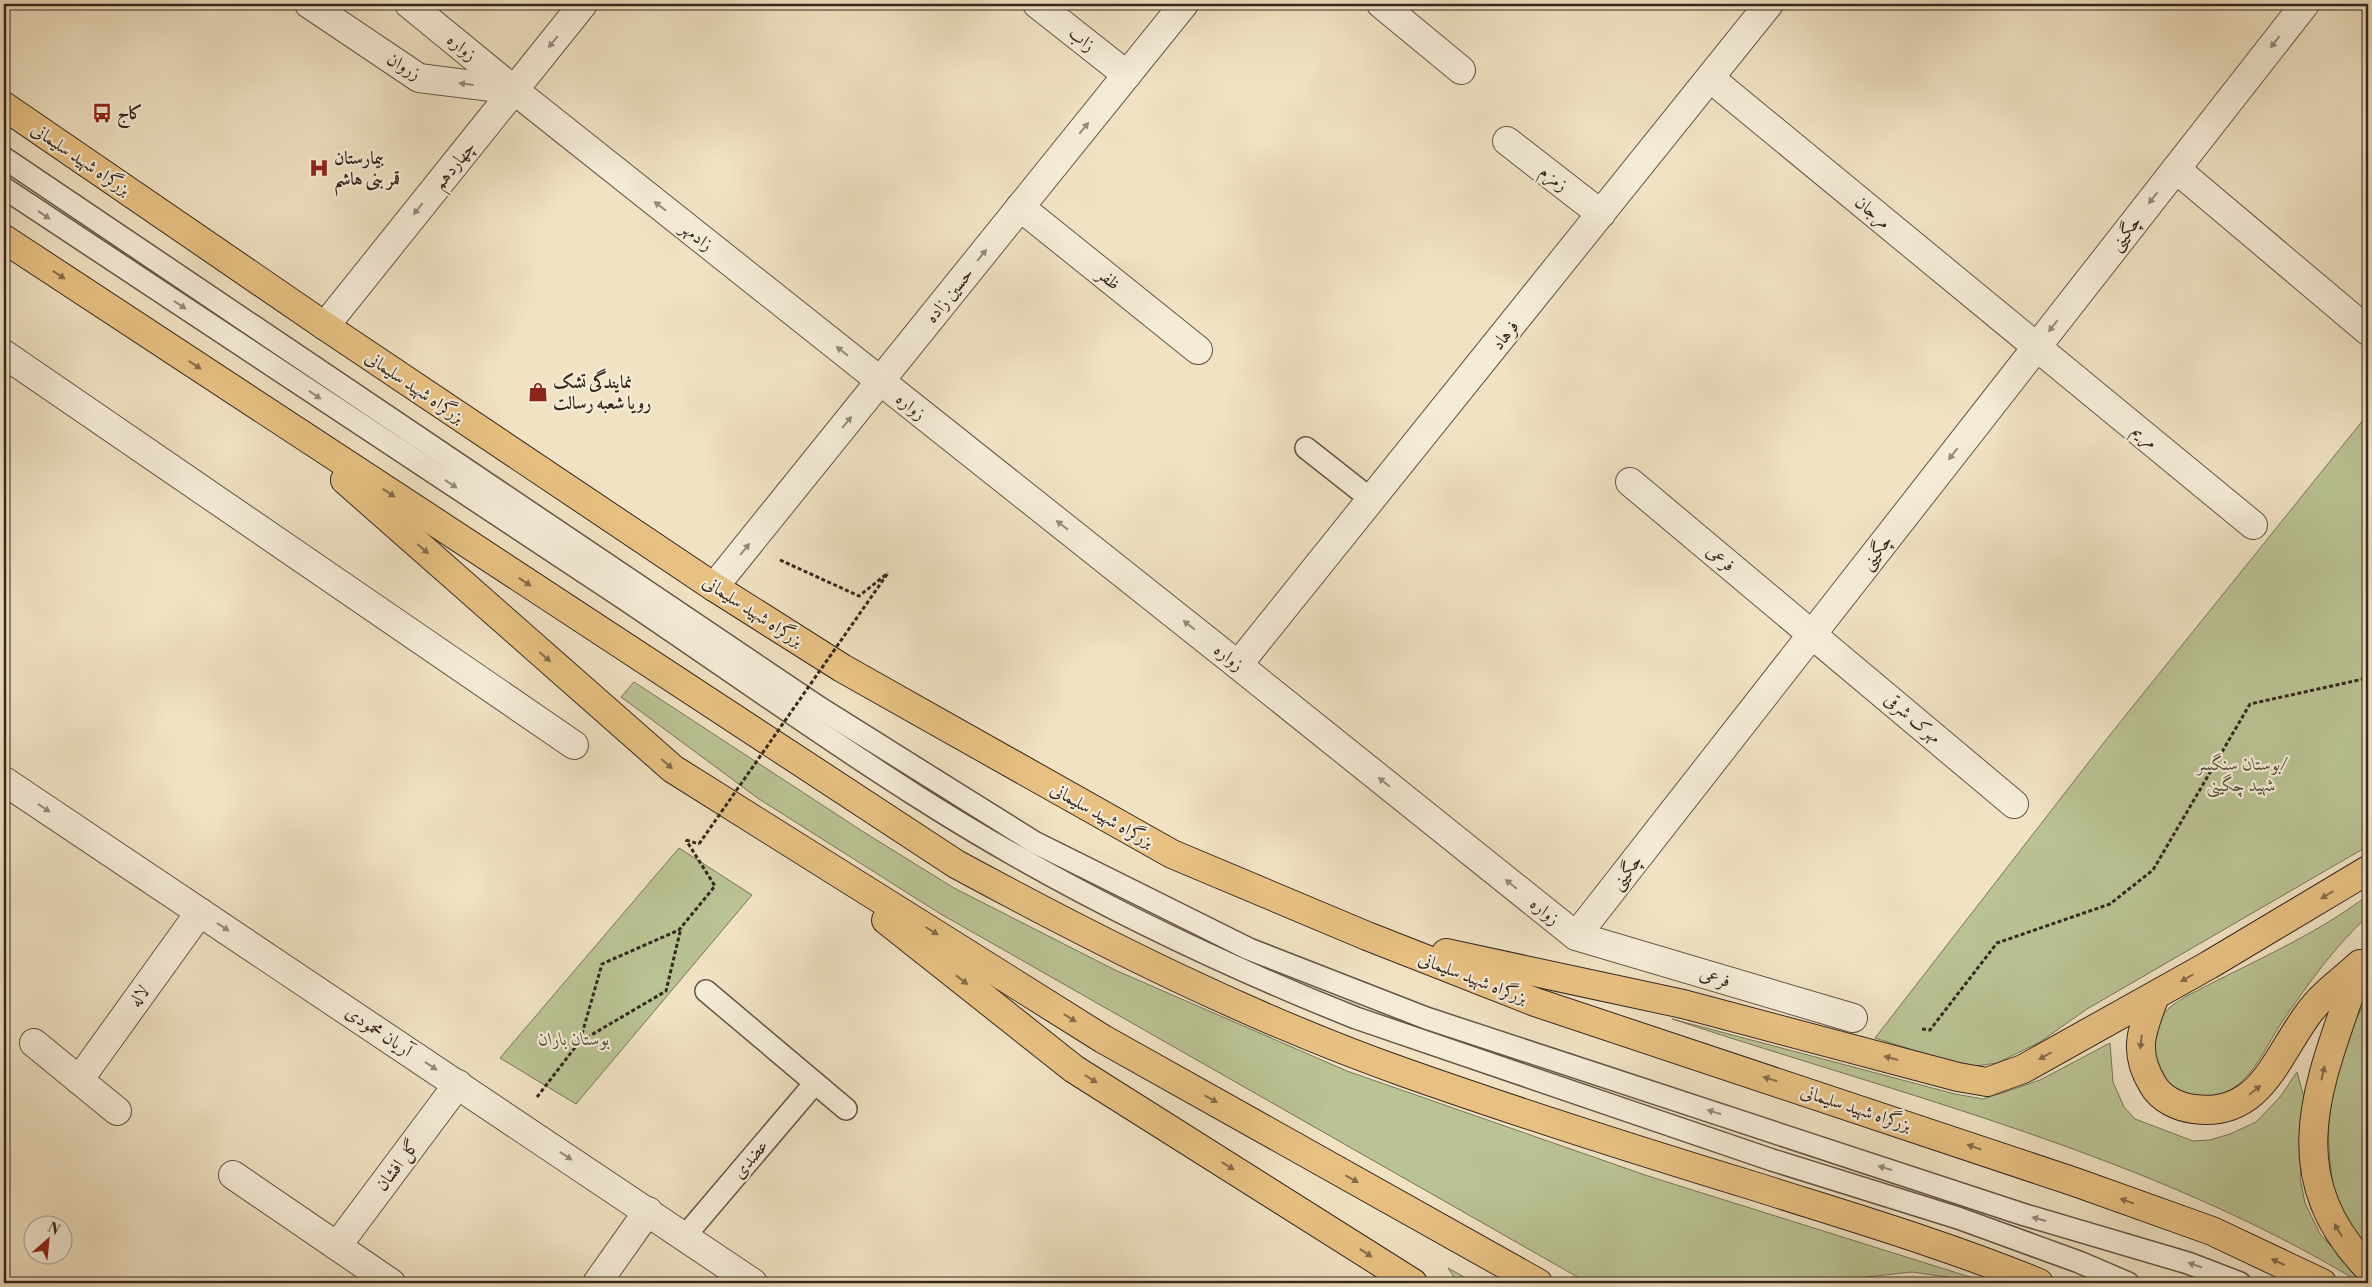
<svg xmlns="http://www.w3.org/2000/svg" width="2372" height="1287" font-family="'Libre Bodoni',Amiri,serif">
  <rect width="100%" height="100%" fill="#f0e2c3"/>
  <filter id="stains"><feTurbulence type="fractalNoise" baseFrequency=".004" numOctaves="4"/><feColorMatrix values="0 0 0 0 .2 0 0 0 0 .09 0 0 0 0 .02 0 0 0 .5 -.17"/></filter>
  <radialGradient id="worn" r=".72"><stop offset=".6" stop-color="#630" stop-opacity="0"/><stop offset="1" stop-color="#630" stop-opacity=".3"/></radialGradient>
  <!-- green -->
  <g fill="#bac394" stroke="#787559">
    <path d="M 2368,414 L 2368,846 L 2087,1009 L 2040,1042 L 1997,1063 L 1976,1066 L 1948,1061 L 1875,1038 L 2109,736 Z"/>
    <path d="M 634,682 L 862,831 L 954,888 L 1115,970 L 1347,1071 L 1648,1176 L 1989,1283 L 1912,1272 L 1857,1278 L 1845,1283 L 1588,1283 L 939,913 L 759,799 L 621,697 Z"/>
    <path d="M 679,848 L 752,895 L 576,1104 L 500,1058 Z"/>
    <path d="M 2368,895 L 2368,916 C 2334,947 2308,984 2282,1022 C 2267,1045 2256,1073 2232,1089 C 2176,1125 2126,1054 2169,1008 C 2173,1004 2180,1001 2185,997 C 2243,966 2317,935 2368,895 Z"/>
    <path d="M 2368,996 L 2368,1252 C 2356,1235 2342,1216 2335,1196 C 2332,1188 2332,1178 2331,1169 C 2322,1109 2339,1048 2368,996 Z"/>
    <path d="M 1672,1019 L 1955,1094 L 1983,1099 L 2008,1091 L 2040,1080 L 2110,1043 L 2113,1082 L 2124,1107 L 2135,1119 L 2193,1141 L 2210,1140 L 2230,1134 L 2256,1122 L 2280,1097 L 2297,1072 L 2306,1105 L 2300,1178 L 2305,1203 L 2320,1234 L 2366,1283 L 2361,1283 C 2150,1155 1905,1096 1672,1019 Z"/>
    <path d="M 1448,1268 L 1475,1283 L 1458,1283 Z"/>
  </g>
  <g fill="none" stroke-linecap="round" stroke-linejoin="round">
    <defs>
      <g id="lane">
        <path d="M 4,158 L 820,708 L 1034,842 L 1249,949 L 1426,1018 L 2025,1215 L 2188,1263 L 2240,1283"/>
        <path d="M 4,188 C 208,324 413,458 617,594 C 717,661 814,731 915,795 C 1054,884 1203,957 1356,1018 L 1772,1160 L 1958,1218 L 2079,1262 L 2128,1283"/>
        <path d="M 1306,448 L 1372,500"/>
        <path d="M 706,991 L 846,1109"/>
        <path d="M 685,1236 L 815,1083"/>
      </g>
      <g id="street">
        <path d="M 309,4 L 419,78 L 514,90"/>
        <path d="M 409,4 L 514,90 L 1238,665 L 1576,936 L 1853,1018"/>
        <path d="M 1037,4 L 1127,75"/>
        <path d="M 1381,4 L 1461,70"/>
        <path d="M 1710,78 L 2253,525"/>
        <path d="M 1507,141 L 1601,214"/>
        <path d="M 2176,169 L 2368,331"/>
        <path d="M 1020,207 L 1198,350"/>
        <path d="M 325,326 L 583,4"/>
        <path d="M 4,354 L 574,745"/>
        <path d="M 1630,482 L 2014,804"/>
        <path d="M 714,587 L 1184,4"/>
        <path d="M 1238,665 L 1769,4"/>
        <path d="M 4,781 L 753,1283"/>
        <path d="M 1576,936 L 2305,4"/>
        <path d="M 34,1043 L 117,1111"/>
        <path d="M 79,1080 L 200,912"/>
        <path d="M 233,1175 L 391,1283"/>
        <path d="M 337,1246 L 458,1084"/>
        <path d="M 597,1283 L 648,1211"/>
      </g>
      <g id="highway">
        <path d="M 4,106 L 325,326 L 714,587 L 842,668 L 1172,854 L 1367,936 L 1535,1002 L 2075,1182 L 2212,1231 L 2322,1283"/>
        <path d="M 4,239 L 956,864 C 1102,943 1250,1018 1406,1073 C 1522,1114 1639,1151 1757,1187 C 1851,1217 1947,1245 2039,1283"/>
        <path d="M 345,480 L 673,769 L 1103,1039 L 1538,1283"/>
        <path d="M 886,920 L 1074,1069 L 1413,1283"/>
        <path d="M 1446,953 L 1683,1004 L 1958,1077 L 1987,1082 L 2023,1069 L 2209,965 L 2368,870"/>
        <path d="M 2359,967 C 2323,1076 2273,1170 2368,1268"/>
        <path d="M 2155,996 C 2142,1030 2132,1051 2153,1085 C 2161,1099 2178,1107 2194,1109 C 2260,1118 2276,1057 2308,1014 C 2321,995 2343,980 2360,964"/>
      </g>
    </defs>
    <!-- lane casing -->
    <use href="#lane" stroke="#645647" stroke-width="24"/>
    <!-- street casing -->
    <use href="#street" stroke="#645647" stroke-width="30"/>
    <!-- highway casing -->
    <use href="#highway" stroke="#35271e" stroke-width="30"/>
    <!-- path -->
    <g stroke="#35271e" stroke-width="3" stroke-dasharray="4 2.5" stroke-linecap="butt">
      <path d="M 780,560 L 859,596 L 888,573"/>
      <path d="M 686,840 L 699,844"/>
      <path d="M 1922,1029 L 1930,1030 L 1997,943 L 2110,904 L 2153,870 L 2250,704 L 2368,678"/>
      <path d="M 581,1041 L 666,991 L 681,928"/>
      <path d="M 537,1097 L 580,1041 L 602,964 L 679,930 L 715,886 L 686,840"/>
    </g>
    <!-- lane -->
    <use href="#lane" stroke="#f5ecd8" stroke-width="21"/>
    <!-- street -->
    <use href="#street" stroke="#f5ecd8" stroke-width="28"/>
    <!-- highway -->
    <use href="#highway" stroke="#e8c182" stroke-width="28"/>
    <!-- path-bridge -->
    <path stroke="#35271e" stroke-width="3" stroke-dasharray="4 2.5" stroke-linecap="butt" d="M 699,844 L 888,573"/>
  </g>
  <!-- one-way arrows -->
  <defs><path id="oneway-solid" d="M-6-.8H1V-3.2L6.5 0L1 3.2V.8H-6Z" transform="scale(1.25)"/></defs>
  <g fill="#958a7b">
    <use href="#oneway-solid" transform="translate(553 42) rotate(129)"/>
    <use href="#oneway-solid" transform="translate(2275 42) rotate(128)"/>
    <use href="#oneway-solid" transform="translate(466 84) rotate(-173)"/>
    <use href="#oneway-solid" transform="translate(1084 128) rotate(-51)"/>
    <use href="#oneway-solid" transform="translate(2153 198) rotate(128)"/>
    <use href="#oneway-solid" transform="translate(660 206) rotate(-142)"/>
    <use href="#oneway-solid" transform="translate(418 209) rotate(129)"/>
    <use href="#oneway-solid" transform="translate(44 215) rotate(34)"/>
    <use href="#oneway-solid" transform="translate(982 255) rotate(-51)"/>
    <use href="#oneway-solid" transform="translate(180 305) rotate(33)"/>
    <use href="#oneway-solid" transform="translate(2053 326) rotate(128)"/>
    <use href="#oneway-solid" transform="translate(842 351) rotate(-142)"/>
    <use href="#oneway-solid" transform="translate(315 395) rotate(34)"/>
    <use href="#oneway-solid" transform="translate(847 422) rotate(-51)"/>
    <use href="#oneway-solid" transform="translate(1953 454) rotate(128)"/>
    <use href="#oneway-solid" transform="translate(451 484) rotate(33)"/>
    <use href="#oneway-solid" transform="translate(1062 525) rotate(-142)"/>
    <use href="#oneway-solid" transform="translate(745 549) rotate(-51)"/>
    <use href="#oneway-solid" transform="translate(1189 625) rotate(-142)"/>
    <use href="#oneway-solid" transform="translate(1384 782) rotate(-141)"/>
    <use href="#oneway-solid" transform="translate(44 808) rotate(34)"/>
    <use href="#oneway-solid" transform="translate(1511 884) rotate(-141)"/>
    <use href="#oneway-solid" transform="translate(223 927) rotate(34)"/>
    <use href="#oneway-solid" transform="translate(431 1066) rotate(34)"/>
    <use href="#oneway-solid" transform="translate(1714 1112) rotate(-162)"/>
    <use href="#oneway-solid" transform="translate(566 1156) rotate(34)"/>
    <use href="#oneway-solid" transform="translate(1885 1168) rotate(-162)"/>
    <use href="#oneway-solid" transform="translate(2039 1219) rotate(-165)"/>
    <use href="#oneway-solid" transform="translate(2195 1265) rotate(-161)"/>
  </g>
  <g fill="#866c4b">
    <use href="#oneway-solid" transform="translate(59 275) rotate(33)"/>
    <use href="#oneway-solid" transform="translate(195 365) rotate(33)"/>
    <use href="#oneway-solid" transform="translate(389 493) rotate(33)"/>
    <use href="#oneway-solid" transform="translate(423 549) rotate(41)"/>
    <use href="#oneway-solid" transform="translate(525 582) rotate(33)"/>
    <use href="#oneway-solid" transform="translate(545 657) rotate(41)"/>
    <use href="#oneway-solid" transform="translate(667 764) rotate(41)"/>
    <use href="#oneway-solid" transform="translate(2327 895) rotate(149)"/>
    <use href="#oneway-solid" transform="translate(932 931) rotate(32)"/>
    <use href="#oneway-solid" transform="translate(2187 978) rotate(150)"/>
    <use href="#oneway-solid" transform="translate(962 980) rotate(38)"/>
    <use href="#oneway-solid" transform="translate(1070 1018) rotate(32)"/>
    <use href="#oneway-solid" transform="translate(2141 1042) rotate(96)"/>
    <use href="#oneway-solid" transform="translate(2045 1056) rotate(150)"/>
    <use href="#oneway-solid" transform="translate(1891 1058) rotate(-165)"/>
    <use href="#oneway-solid" transform="translate(2323 1073) rotate(-77)"/>
    <use href="#oneway-solid" transform="translate(1091 1079) rotate(32)"/>
    <use href="#oneway-solid" transform="translate(1770 1079) rotate(-162)"/>
    <use href="#oneway-solid" transform="translate(2255 1090) rotate(-39)"/>
    <use href="#oneway-solid" transform="translate(1211 1099) rotate(29)"/>
    <use href="#oneway-solid" transform="translate(1974 1147) rotate(-161)"/>
    <use href="#oneway-solid" transform="translate(1228 1166) rotate(32)"/>
    <use href="#oneway-solid" transform="translate(1352 1179) rotate(29)"/>
    <use href="#oneway-solid" transform="translate(2127 1201) rotate(-160)"/>
    <use href="#oneway-solid" transform="translate(2338 1230) rotate(-122)"/>
    <use href="#oneway-solid" transform="translate(1366 1253) rotate(33)"/>
    <use href="#oneway-solid" transform="translate(2278 1262) rotate(-155)"/>
  </g>
  <!-- icons -->
  <defs>
    <symbol id="bus-bare" viewBox="-9 -9 18 18"><path d="M-5-6H5V4H4V6H2V4H-2V6H-4V4H-5ZM-3.5-4V0h7V-4ZM-3.5 1.2v1.5H-2V1.2ZM2 1.2v1.5H3.5V1.2Z" fill="#8f2418" stroke="#f5ecd8" stroke-width="2.5" paint-order="stroke"/></symbol>
    <symbol id="hospital-bare" viewBox="-9 -9 18 18"><path d="M-5-5h3v3.5h4V-5h3V5h-3V1.5h-4V5h-3Z" fill="#8f2418" stroke="#f5ecd8" stroke-width="2.5" paint-order="stroke"/></symbol>
    <symbol id="shop-bare" viewBox="-9 -9 18 18"><path d="M-5-2.5h2.3a2.7 3.5 0 0 1 5.4 0H5L5.5 6h-11ZM-1.5-2.5h3a1.5 2.3 0 0 0-3 0Z" fill="#8f2418" stroke="#f5ecd8" stroke-width="2.5" paint-order="stroke"/></symbol>
  </defs>
  <g fill-rule="evenodd">
    <use href="#bus-bare" x="88" y="99" width="28" height="28"/>
    <use href="#hospital-bare" x="305" y="154" width="28" height="28"/>
    <use href="#shop-bare" x="524" y="378" width="28" height="28"/>
  </g>
  <g text-anchor="middle" stroke-width="4.5" stroke-linejoin="round" paint-order="stroke">
    <!-- street labels -->
    <g font-size="18" fill="#35271e" stroke="#f5ecd8">
      <text transform="translate(1082 39) rotate(38)" y="6">زاب</text>
      <text transform="translate(462 47) rotate(39)" y="6">زواره</text>
      <text transform="translate(404 66) rotate(30)" y="6">زروان</text>
      <text transform="translate(81 159) rotate(34)" y="6">بزرگراه شهید سلیمانی</text>
      <text transform="translate(454 165) rotate(-51)" y="6">چهاردهم</text>
      <text transform="translate(1554 178) rotate(38)" y="6">زمزم</text>
      <text transform="translate(1873 212) rotate(40)" y="6">مرجان</text>
      <text transform="translate(2125 233) rotate(-52)" y="6">چگینی</text>
      <text transform="translate(697 236) rotate(38)" y="6">زادمهر</text>
      <text transform="translate(1109 279) rotate(39)" y="6">ظفر</text>
      <text transform="translate(949 295) rotate(-51)" y="6">حسین زاده</text>
      <text transform="translate(1505 335) rotate(-51)" y="6">فرهاد</text>
      <text transform="translate(415 387) rotate(34)" y="6">بزرگراه شهید سلیمانی</text>
      <text transform="translate(911 406) rotate(38)" y="6">زواره</text>
      <text transform="translate(2145 436) rotate(39)" y="6">مریم</text>
      <text transform="translate(1876 552) rotate(-52)" y="6">چگینی</text>
      <text transform="translate(1721 558) rotate(40)" y="6">فرعی</text>
      <text transform="translate(753 611) rotate(33)" y="6">بزرگراه شهید سلیمانی</text>
      <text transform="translate(1229 657) rotate(38)" y="6">زواره</text>
      <text transform="translate(1913 718) rotate(40)" y="6">مهرک شرقی</text>
      <text transform="translate(1102 815) rotate(29)" y="6">بزرگراه شهید سلیمانی</text>
      <text transform="translate(1626 872) rotate(-52)" y="6">چگینی</text>
      <text transform="translate(1545 911) rotate(39)" y="6">زواره</text>
      <text transform="translate(1715 977) rotate(17)" y="6">فرعی</text>
      <text transform="translate(1473 978) rotate(21)" y="6">بزرگراه شهید سلیمانی</text>
      <text transform="translate(139 996) rotate(-54)" y="6">لاله</text>
      <text transform="translate(379 1031) rotate(34)" y="6">آریان محمودی</text>
      <text transform="translate(1856 1108) rotate(18)" y="6">بزرگراه شهید سلیمانی</text>
      <text transform="translate(750 1159) rotate(-50)" y="6">عضدی</text>
      <text transform="translate(397 1165) rotate(-53)" y="6">گل افشان</text>
    </g>
    <!-- poi labels -->
    <g font-size="18" font-weight="bold" fill="#35271e" stroke="#f5ecd8" text-anchor="start">
      <text x="117" y="119">کاج</text>
      <text x="334" y="164">بیمارستان<tspan x="334" dy="21">قمر بنی هاشم</tspan></text>
      <text x="553" y="388">نمایندگی تشک<tspan x="553" dy="21">رویا شعبه رسالت</tspan></text>
    </g>
    <!-- park labels -->
    <g font-size="18" font-style="italic" fill="#564e3c" stroke="#f5ecd8">
      <text x="2241" y="770">بوستان سنگسر/<tspan x="2241" dy="21">شهید چگینی</tspan></text>
      <text x="574" y="1045">بوستان باران</text>
    </g>
  </g>
  <!-- margin -->
  <rect width="2372" height="1287" fill="none" stroke="#f0e2c3" stroke-width="20"/>
  <rect x="5" y="5" width="2362" height="1277" fill="none" stroke="#35271e" stroke-width="2.5"/>
  <rect x="10" y="10" width="2352" height="1267" fill="none" stroke="#35271e"/>
  <!-- north arrow -->
  <g transform="translate(48 1240) rotate(27)"><circle r="24" fill="#f5ecd8" stroke="#a89d8e"/>
  <path d="M0-4L9 19L0 12L-9 19Z" fill="#8f2418"/>
  <text y="-8" font-size="14" font-weight="bold" text-anchor="middle" fill="#35271e">N</text>
  </g>
  <rect width="100%" height="100%" filter="url(#stains)"/>
  <rect width="100%" height="100%" fill="url(#worn)"/>
</svg>
